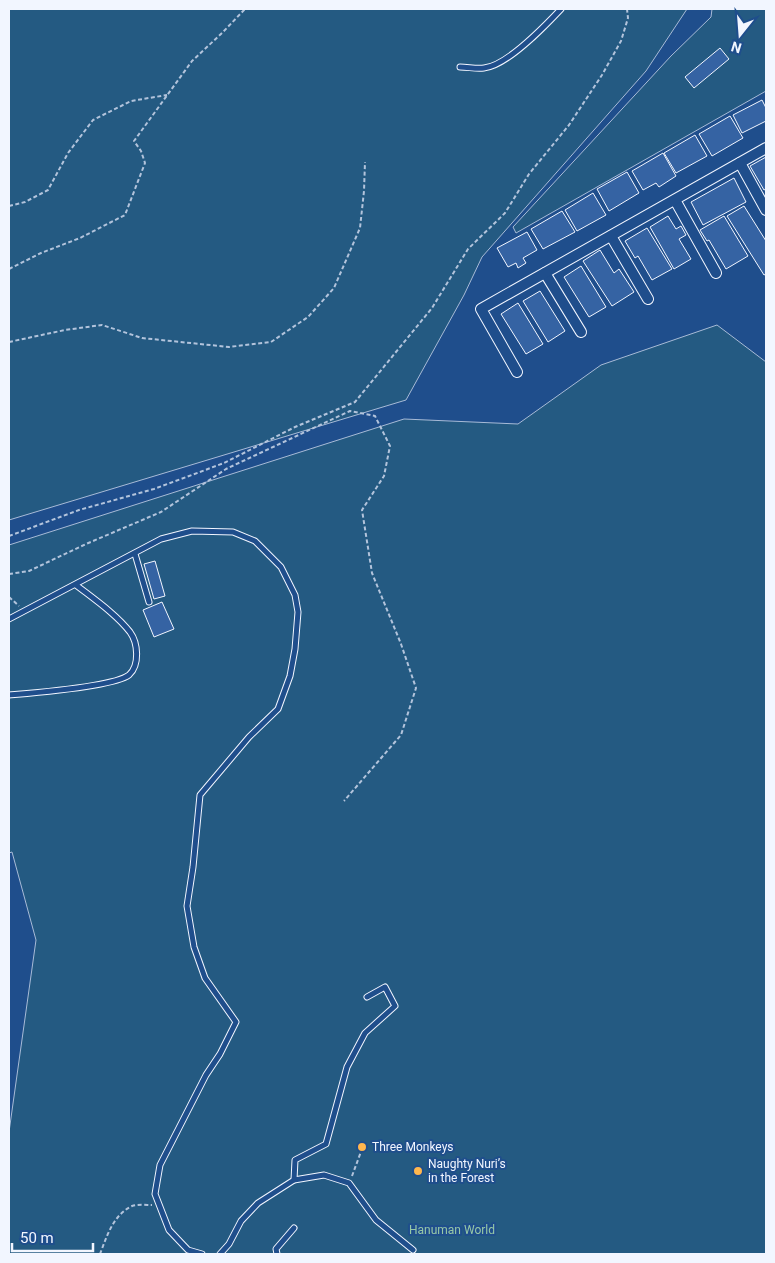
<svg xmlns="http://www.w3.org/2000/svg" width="775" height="1263" font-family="Roboto,sans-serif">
  <rect width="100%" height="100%" fill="#1f4e8c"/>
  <!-- green -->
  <g fill="#245a82" stroke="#a8bbd7">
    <path d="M 9,9 L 687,9 L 646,71 L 482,257 L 464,295 L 406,400 L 9,520 Z"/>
    <path d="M 712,9 L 766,9 L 766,91 L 516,233 L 513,227 L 671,56 L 711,17 Z"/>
    <path d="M 717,325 L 766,362 L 766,1254 L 9,1254 L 9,1132 L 36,940 L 12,852 L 9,853 L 9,545 L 404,419 L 518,424 L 601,365 Z"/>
  </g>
  <!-- building -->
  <g fill="#3563a3" stroke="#f2f6ff">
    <path d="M 720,48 L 729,59 L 694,88 L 685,77 Z"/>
    <path d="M 762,100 L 766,108 L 766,121 L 742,133 L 733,115 Z"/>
    <path d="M 730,116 L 743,138 L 712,156 L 699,134 Z"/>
    <path d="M 695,135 L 707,156 L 676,173 L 664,153 Z"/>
    <path d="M 663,153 L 676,176 L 659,187 L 656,183 L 643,190 L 632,171 Z"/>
    <path d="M 766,157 L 766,189 L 764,190 L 750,166 Z"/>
    <path d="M 627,172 L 639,193 L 609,211 L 597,189 Z"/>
    <path d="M 734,178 L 746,202 L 703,225 L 691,202 Z"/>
    <path d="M 593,193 L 606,215 L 577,231 L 565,210 Z"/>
    <path d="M 744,206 L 766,241 L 766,274 L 764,275 L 727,216 Z"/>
    <path d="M 562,211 L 575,232 L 543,249 L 531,229 Z"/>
    <path d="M 668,216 L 676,229 L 681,226 L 686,235 L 679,239 L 691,259 L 674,269 L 650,227 Z"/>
    <path d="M 724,216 L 748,256 L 726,269 L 709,240 L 707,241 L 700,230 Z"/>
    <path d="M 647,228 L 672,269 L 652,280 L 638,256 L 635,258 L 625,241 Z"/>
    <path d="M 527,232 L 537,250 L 523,258 L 526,263 L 518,268 L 516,263 L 508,267 L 497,248 Z"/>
    <path d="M 600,250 L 614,273 L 619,269 L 634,292 L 612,306 L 583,261 Z"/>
    <path d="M 581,266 L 606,307 L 589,317 L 564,277 Z"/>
    <path d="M 540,291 L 565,331 L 548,342 L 523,301 Z"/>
    <path d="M 518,303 L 543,344 L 526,354 L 501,314 Z"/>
    <path d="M 155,561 L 165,596 L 154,599 L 144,564 Z"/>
    <path d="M 162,602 L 174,629 L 154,637 L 143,610 Z"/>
  </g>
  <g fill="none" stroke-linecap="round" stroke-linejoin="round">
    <defs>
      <g id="service">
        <path d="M 460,67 C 468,67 476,69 484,68 C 507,66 545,26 561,9"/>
        <path d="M 135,554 L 149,602"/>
        <path d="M 9,619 L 161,539 L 192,531 L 233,532 L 255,541 L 281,567 L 295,595 L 298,612 L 295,649 L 290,676 L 278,709 L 249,737 L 200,795 L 193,867 L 187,906 L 194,947 L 205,978 L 236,1022 L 220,1054 L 206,1075 L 160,1165 L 155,1194 L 169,1230 L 188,1250 L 202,1254"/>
        <path d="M 9,695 C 32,693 113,687 129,675 C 140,665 138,643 130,632 C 116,614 94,599 76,585"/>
        <path d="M 294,1180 L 295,1160 L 326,1144 L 347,1067 L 365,1033 L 395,1006 L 385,987 L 367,997"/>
        <path d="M 220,1254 L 229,1244 L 241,1221 L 258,1203 L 294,1180 L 324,1175 L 349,1183 L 376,1220 L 413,1250"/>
        <path d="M 277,1254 L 276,1249 L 294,1228"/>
      </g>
      <g id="minor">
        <path d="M 740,163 L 766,210"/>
        <path d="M 675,200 L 716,273"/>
        <path d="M 611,236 L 648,299"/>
        <path d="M 545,273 L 581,332"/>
        <path d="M 517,372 L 481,309 L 766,148"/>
      </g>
    </defs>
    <!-- service casing -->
    <use href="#service" stroke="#f2f6ff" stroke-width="7"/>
    <!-- minor casing -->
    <use href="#minor" stroke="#f2f6ff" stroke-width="12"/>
    <!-- path -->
    <g stroke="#b3c4dc" stroke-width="2" stroke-dasharray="4 2.5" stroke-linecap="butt">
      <path d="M 9,206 L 25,202 L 48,190 L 68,153 L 93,120 L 131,101 L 167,95"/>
      <path d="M 9,269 L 41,253 L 80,238 L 125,215 L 145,163 L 141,151 L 134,141 L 192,61 L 222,33 L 245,9"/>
      <path d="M 9,342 L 65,330 L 102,325 L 142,338 L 229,347 L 271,342 L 308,317 L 334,288 L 360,228 L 364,191 L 365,162"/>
      <path d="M 9,536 L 79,510 L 154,489 L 224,463 L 295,427 L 355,402 L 432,308 L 468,249 L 505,213 L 529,174 L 569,125 L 602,75 L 621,41 L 628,18 L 627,9"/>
      <path d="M 9,574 L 29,571 L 86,544 L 161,512 L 226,469 L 350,411 L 375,416 L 390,446 L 384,476 L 362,510 L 372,573 L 401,644 L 416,688 L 401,735 L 344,801"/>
      <path d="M 9,597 L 19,606"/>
      <path d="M 352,1176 L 362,1149"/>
      <path d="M 100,1254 C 107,1236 113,1215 132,1206 C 138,1204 146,1205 152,1205"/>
    </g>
    <!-- service -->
    <use href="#service" stroke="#1f4e8c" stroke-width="5"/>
    <!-- minor -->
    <use href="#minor" stroke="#1f4e8c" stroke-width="10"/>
  </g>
  <!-- markers -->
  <g fill="#ffb74d" stroke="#1f4e8c" stroke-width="2">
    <circle cx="362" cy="1147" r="5"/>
    <circle cx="418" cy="1171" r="5"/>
  </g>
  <g text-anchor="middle" stroke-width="4" stroke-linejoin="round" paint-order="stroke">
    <!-- poi labels -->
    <g font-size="12" fill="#f2f6ff" stroke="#1f4e8c" text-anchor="start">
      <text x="372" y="1151">Three Monkeys</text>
      <text x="428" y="1168">Naughty Nuri’s<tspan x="428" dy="14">in the Forest</tspan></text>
    </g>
    <!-- park labels -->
    <g font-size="12" fill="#97c8a6" stroke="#1f4e8c">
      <text x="452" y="1234">Hanuman World</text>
    </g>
  </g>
  <!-- border -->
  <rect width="775" height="1263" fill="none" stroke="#f2f6ff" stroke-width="20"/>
  <!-- north arrow -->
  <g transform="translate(740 35) rotate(197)" stroke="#1f4e8c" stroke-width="4" paint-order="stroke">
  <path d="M0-4L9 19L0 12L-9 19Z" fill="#f2f6ff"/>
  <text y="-8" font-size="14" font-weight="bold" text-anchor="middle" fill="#f2f6ff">N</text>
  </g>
  <!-- scale -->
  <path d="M12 1243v8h81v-8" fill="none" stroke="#f2f6ff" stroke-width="2.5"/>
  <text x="20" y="1243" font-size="15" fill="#f2f6ff" stroke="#1f4e8c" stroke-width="4" paint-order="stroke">50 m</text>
</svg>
